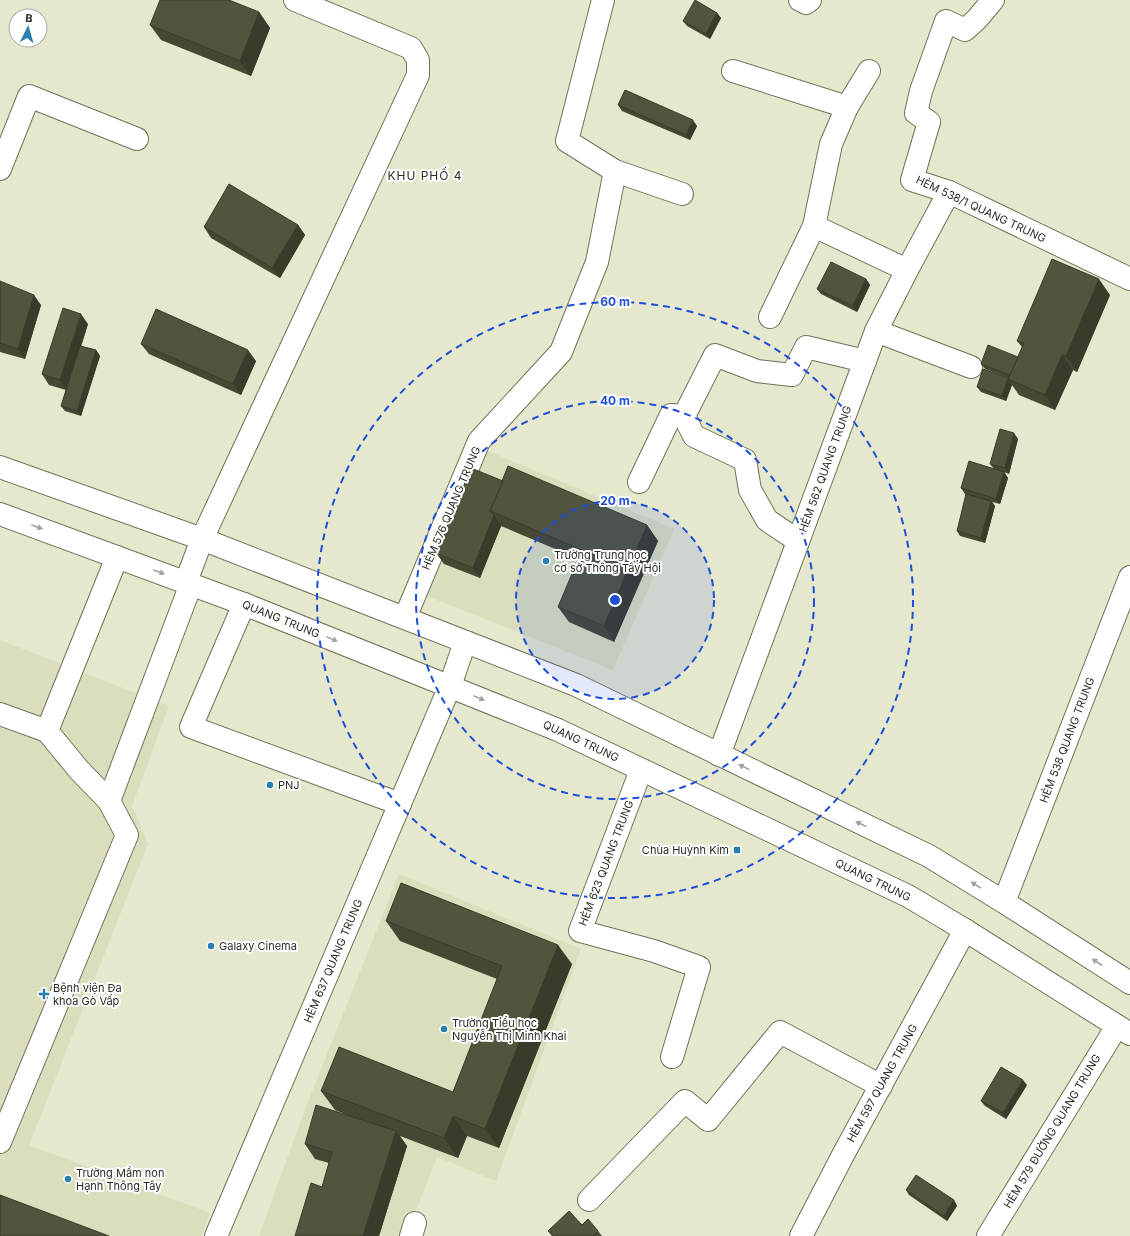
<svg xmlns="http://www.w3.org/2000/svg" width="1130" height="1236" font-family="Inter,sans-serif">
  <rect width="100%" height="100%" fill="#e6e8cd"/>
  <!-- built -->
  <g fill="#dbddbc">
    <path d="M 481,448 L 674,529 L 613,670 L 419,593 Z"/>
    <path d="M 0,640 L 169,706 L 132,806 L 148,844 L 29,1145 L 210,1213 L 201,1236 L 0,1236 Z"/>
    <path d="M 399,874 L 581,949 L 496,1181 L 437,1157 L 406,1236 L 259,1236 L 307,1104 Z"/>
  </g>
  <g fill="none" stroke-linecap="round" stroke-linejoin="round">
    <defs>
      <g id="minor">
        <path d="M 800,0 L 806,3 L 810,0"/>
        <path d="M 993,0 L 977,19 L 965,30 L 946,21 L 921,91 L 916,113 L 929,122 L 912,180 L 949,192 L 1130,279"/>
        <path d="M 733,71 L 847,107"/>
        <path d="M 869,71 L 847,107 L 831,144 L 814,226 L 907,270"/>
        <path d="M 0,169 L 29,96 L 137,139"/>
        <path d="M 615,171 L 682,194"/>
        <path d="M 770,317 L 814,226"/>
        <path d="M 876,331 L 971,367"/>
        <path d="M 684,416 L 694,436 L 745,460 L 750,490 L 767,520 L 798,541"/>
        <path d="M 639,482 L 671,415 L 684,416 L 715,355 L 757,371 L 792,375 L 806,347 L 865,361"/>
        <path d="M 202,539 L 418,75 L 418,60 L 411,48 L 295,0"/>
        <path d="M 244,604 L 191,727 L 400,804"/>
        <path d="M 405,618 L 479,441 L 561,352 L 597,262 L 615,171 L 567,141 L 603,0"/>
        <path d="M 0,714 L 47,731 L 79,770 L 109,801 L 127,835 L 0,1142"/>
        <path d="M 47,731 L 117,557"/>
        <path d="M 719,755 L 876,331 L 907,270 L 949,192"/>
        <path d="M 641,770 L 580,931 L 654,951 L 699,967 L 672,1057"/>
        <path d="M 109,801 L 191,584"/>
        <path d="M 1004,902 L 1130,577"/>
        <path d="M 589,1200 L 685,1101 L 708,1120 L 780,1032 L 881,1086"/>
        <path d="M 216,1236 L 450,686"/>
        <path d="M 411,1236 L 415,1223"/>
        <path d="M 801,1236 L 843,1155 L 965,930"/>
        <path d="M 988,1236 L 1117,1026"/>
      </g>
      <g id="major">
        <path d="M 0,467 L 202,539 L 576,685 L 929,856 L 1004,902 L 1130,983"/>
        <path d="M 0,514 L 244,604 L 558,730 L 908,896 L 965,930 L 1130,1034"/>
        <path d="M 186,582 L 202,539"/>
        <path d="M 450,686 L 465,642"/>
      </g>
    </defs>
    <!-- minor casing -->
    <use href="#minor" stroke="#71725a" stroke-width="24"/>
    <!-- major casing -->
    <use href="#major" stroke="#71725a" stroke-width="24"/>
    <!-- minor -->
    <use href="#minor" stroke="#fff" stroke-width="22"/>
    <!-- major -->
    <use href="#major" stroke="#fff" stroke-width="22"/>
  </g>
  <!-- wall -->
  <g fill="#474834">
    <path d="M 259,12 L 270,28 L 251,76 L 161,40 L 150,25 Z"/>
    <path d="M 717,13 L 721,18 L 710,39 L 687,26 L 683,21 Z"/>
    <path d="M 618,105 L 697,126 L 690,140 L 622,111 Z"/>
    <path d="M 298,225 L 305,235 L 280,278 L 211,238 L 204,227 Z"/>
    <path d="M 866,279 L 870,285 L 857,312 L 821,294 L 817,289 Z"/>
    <path d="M 0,281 L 41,305 L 25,359 L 0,352 Z"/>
    <path d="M 1110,295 L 1077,372 L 1073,370 L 1055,410 L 1019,395 L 1012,385 L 1006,401 L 981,392 L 977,387 L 1008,378 L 985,369 L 981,364 L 1018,357 L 1022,347 L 1017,341 Z"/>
    <path d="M 88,324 L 81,346 L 96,350 L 100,356 L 81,416 L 65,411 L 61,406 L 66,390 L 49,385 L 42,374 Z"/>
    <path d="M 141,344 L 256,361 L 241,395 L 149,354 Z"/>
    <path d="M 1018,439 L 1009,474 L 1004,472 L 1008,478 L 1000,504 L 992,502 L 995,506 L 985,543 L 960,536 L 957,531 L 970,495 L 965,494 L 961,488 L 994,469 L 990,464 Z"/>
    <path d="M 503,481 L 647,525 L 658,541 L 614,642 L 569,622 L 558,607 L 579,559 L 501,526 L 480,578 L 444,564 L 436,553 Z"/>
    <path d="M 386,921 L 572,964 L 499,1148 L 467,1136 L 458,1158 L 400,1136 L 407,1146 L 379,1236 L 295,1236 L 322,1187 L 329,1163 L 315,1159 L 305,1144 L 347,1115 L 335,1110 L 321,1091 L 453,1092 L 497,979 L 400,941 Z"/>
    <path d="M 1027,1085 L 1006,1119 L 985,1106 L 981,1101 Z"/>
    <path d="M 906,1190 L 954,1200 L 957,1206 L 947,1221 L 909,1195 Z"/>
    <path d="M 582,1225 L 598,1231 L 602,1236 L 552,1236 L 548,1231 Z"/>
  </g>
  <!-- shaded-wall -->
  <g fill="#3a3b2b">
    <path d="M 259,12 L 270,28 L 251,76 L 240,61 Z"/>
    <path d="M 717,13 L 721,18 L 710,39 L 706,34 Z"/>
    <path d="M 693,120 L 697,126 L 690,140 L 686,135 Z"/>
    <path d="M 298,225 L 305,235 L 280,278 L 272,268 Z"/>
    <path d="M 866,279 L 870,285 L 857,312 L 853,306 Z"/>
    <path d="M 1099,279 L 1110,295 L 1077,372 L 1066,356 Z"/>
    <path d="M 34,295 L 41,305 L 25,359 L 18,349 Z"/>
    <path d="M 81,314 L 88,324 L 67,391 L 60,380 Z"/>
    <path d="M 96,350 L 100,356 L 81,416 L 77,411 Z"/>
    <path d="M 248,350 L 256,361 L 241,395 L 233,384 Z"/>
    <path d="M 1062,355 L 1073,370 L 1055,410 L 1045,395 Z"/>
    <path d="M 1008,380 L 1012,385 L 1006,401 L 1002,396 Z"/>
    <path d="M 1014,433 L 1018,439 L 1009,474 L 1005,468 Z"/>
    <path d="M 1004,472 L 1008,478 L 1000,504 L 996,499 Z"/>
    <path d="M 991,501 L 995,506 L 985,543 L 981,538 Z"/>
    <path d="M 494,515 L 501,526 L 480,578 L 473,568 Z"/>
    <path d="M 647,525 L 658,541 L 614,642 L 604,626 Z"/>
    <path d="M 558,945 L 572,964 L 499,1148 L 485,1129 Z"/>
    <path d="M 1023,1080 L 1027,1085 L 1006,1119 L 1003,1113 Z"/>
    <path d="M 453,1116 L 467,1136 L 458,1158 L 444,1138 Z"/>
    <path d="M 396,1131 L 407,1146 L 379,1236 L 363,1236 Z"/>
    <path d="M 954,1200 L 957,1206 L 947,1221 L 944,1216 Z"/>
  </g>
  <!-- building -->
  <g fill="#53543d" stroke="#3a3b2b">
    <path d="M 160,0 L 229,0 L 259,12 L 240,61 L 150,25 Z"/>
    <path d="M 695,0 L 717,13 L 706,34 L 683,21 Z"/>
    <path d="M 625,90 L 693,120 L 686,135 L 618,105 Z"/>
    <path d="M 229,184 L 298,225 L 272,268 L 204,227 Z"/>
    <path d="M 1052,259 L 1099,279 L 1066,356 L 1062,355 L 1045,395 L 1008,379 L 1024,343 L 1017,341 Z"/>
    <path d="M 831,262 L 866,279 L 853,306 L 817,289 Z"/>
    <path d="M 0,281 L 34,295 L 18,349 L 0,343 Z"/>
    <path d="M 63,308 L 81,314 L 60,380 L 42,374 Z"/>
    <path d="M 156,309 L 248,350 L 233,384 L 141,344 Z"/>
    <path d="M 988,345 L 1018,357 L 1010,375 L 981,364 Z"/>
    <path d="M 80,346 L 96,350 L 77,411 L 61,406 Z"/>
    <path d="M 983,369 L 1008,378 L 1002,396 L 977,387 Z"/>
    <path d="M 1000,429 L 1014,433 L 1005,468 L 990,464 Z"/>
    <path d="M 969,461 L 1004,472 L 996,499 L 961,488 Z"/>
    <path d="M 508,466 L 647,525 L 604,626 L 558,607 L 582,550 L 490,511 Z"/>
    <path d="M 471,468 L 503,481 L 490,511 L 494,515 L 473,568 L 436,553 Z"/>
    <path d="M 966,494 L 991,501 L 981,538 L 957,531 Z"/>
    <path d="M 401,883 L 558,945 L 485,1129 L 453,1116 L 444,1138 L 321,1091 L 339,1047 L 453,1092 L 502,966 L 386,921 Z"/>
    <path d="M 1001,1067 L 1023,1080 L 1003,1113 L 981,1101 Z"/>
    <path d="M 316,1105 L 396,1131 L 363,1236 L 295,1236 L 311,1183 L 322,1187 L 332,1152 L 305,1144 Z"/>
    <path d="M 916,1175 L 954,1200 L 944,1216 L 906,1190 Z"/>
    <path d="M 0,1195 L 109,1236 L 0,1236 Z"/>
    <path d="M 569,1211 L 582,1225 L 588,1219 L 598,1231 L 593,1236 L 553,1236 L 548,1231 Z"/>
  </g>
  <!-- one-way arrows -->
  <defs><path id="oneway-solid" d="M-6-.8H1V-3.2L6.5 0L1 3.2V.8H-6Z"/></defs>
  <g fill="#a0a09c">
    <use href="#oneway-solid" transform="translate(37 527) rotate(20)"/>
    <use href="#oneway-solid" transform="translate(159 572) rotate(20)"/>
    <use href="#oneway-solid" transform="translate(332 639) rotate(22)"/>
    <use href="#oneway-solid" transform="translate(479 698) rotate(22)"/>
    <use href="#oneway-solid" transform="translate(744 767) rotate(-154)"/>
    <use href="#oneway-solid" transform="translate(861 824) rotate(-154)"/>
    <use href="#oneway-solid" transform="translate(976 885) rotate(-148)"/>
    <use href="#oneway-solid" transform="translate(1097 962) rotate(-147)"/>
  </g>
  <!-- distance rings -->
  <circle cx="615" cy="600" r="99" fill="#1d4ed8" fill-opacity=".12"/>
  <g fill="none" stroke="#1d4ed8" stroke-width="2" stroke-dasharray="7 5">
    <circle cx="615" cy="600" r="99"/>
    <circle cx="615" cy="600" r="199"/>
    <circle cx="615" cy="600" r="298"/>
  </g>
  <!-- markers -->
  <g fill="#297fae" stroke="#fff" stroke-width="1.5">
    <circle cx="546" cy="561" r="4"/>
    <circle cx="270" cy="785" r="4"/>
    <rect x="733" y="846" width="8" height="8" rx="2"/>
    <circle cx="211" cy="946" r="4"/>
    <path d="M42 988h4v4h4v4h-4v4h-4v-4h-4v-4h4z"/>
    <circle cx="444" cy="1029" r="4"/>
    <circle cx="68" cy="1179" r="4"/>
  </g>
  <g text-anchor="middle" stroke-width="4" stroke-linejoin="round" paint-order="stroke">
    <!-- street labels -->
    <g font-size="11" fill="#2b2c22" stroke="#fff">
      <text transform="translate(981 209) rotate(25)" y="4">HẺM 538/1 QUANG TRUNG</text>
      <text transform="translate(825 469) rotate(-70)" y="4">HẺM 562 QUANG TRUNG</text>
      <text transform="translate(451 508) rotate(-67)" y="4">HẺM 576 QUANG TRUNG</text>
      <text transform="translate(281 619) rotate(22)" y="4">QUANG TRUNG</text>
      <text transform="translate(1067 740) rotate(-69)" y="4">HẺM 538 QUANG TRUNG</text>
      <text transform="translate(581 741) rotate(25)" y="4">QUANG TRUNG</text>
      <text transform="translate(606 863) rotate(-69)" y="4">HẺM 623 QUANG TRUNG</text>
      <text transform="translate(873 880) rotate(26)" y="4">QUANG TRUNG</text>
      <text transform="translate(333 961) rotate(-67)" y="4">HẺM 637 QUANG TRUNG</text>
      <text transform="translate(882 1083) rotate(-61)" y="4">HẺM 597 QUANG TRUNG</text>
      <text transform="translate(1052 1131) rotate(-59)" y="4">HẺM 579 ĐƯỜNG QUANG TRUNG</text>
    </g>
    <!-- poi labels -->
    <g font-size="11" fill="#2b2c22" stroke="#fff" text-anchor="start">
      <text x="554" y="559">Trường Trung học<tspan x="554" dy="13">cơ sở Thông Tây Hội</tspan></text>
      <text x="278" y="789">PNJ</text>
      <text x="729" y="854" text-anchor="end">Chùa Huỳnh Kim</text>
      <text x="219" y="950">Galaxy Cinema</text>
      <text x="53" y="992">Bệnh viện Đa<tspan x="53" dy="13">khoa Gò Vấp</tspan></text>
      <text x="452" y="1027">Trường Tiểu học<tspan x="452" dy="13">Nguyễn Thị Minh Khai</tspan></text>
      <text x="76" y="1177">Trường Mầm non<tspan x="76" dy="13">Hạnh Thông Tây</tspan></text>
    </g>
    <!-- neighbourhood labels -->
    <g font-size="12" letter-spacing="1" fill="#2b2c22" stroke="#fff">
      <text x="425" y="180">KHU PHỐ 4</text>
    </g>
  </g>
  <circle cx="615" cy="600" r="6" fill="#1d4ed8" stroke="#fff" stroke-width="2"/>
  <g font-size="12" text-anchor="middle" font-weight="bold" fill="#1d4ed8" stroke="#fff" stroke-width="4" stroke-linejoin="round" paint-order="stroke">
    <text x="615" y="306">60 m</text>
    <text x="615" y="405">40 m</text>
    <text x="615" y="505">20 m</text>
  </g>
  <!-- north arrow -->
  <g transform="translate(28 28) rotate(5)"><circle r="19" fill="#ffffff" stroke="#aaaba7"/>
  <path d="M0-3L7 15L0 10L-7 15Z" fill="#297fae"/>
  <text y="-6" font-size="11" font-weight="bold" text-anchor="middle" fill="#2b2c22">B</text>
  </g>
</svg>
